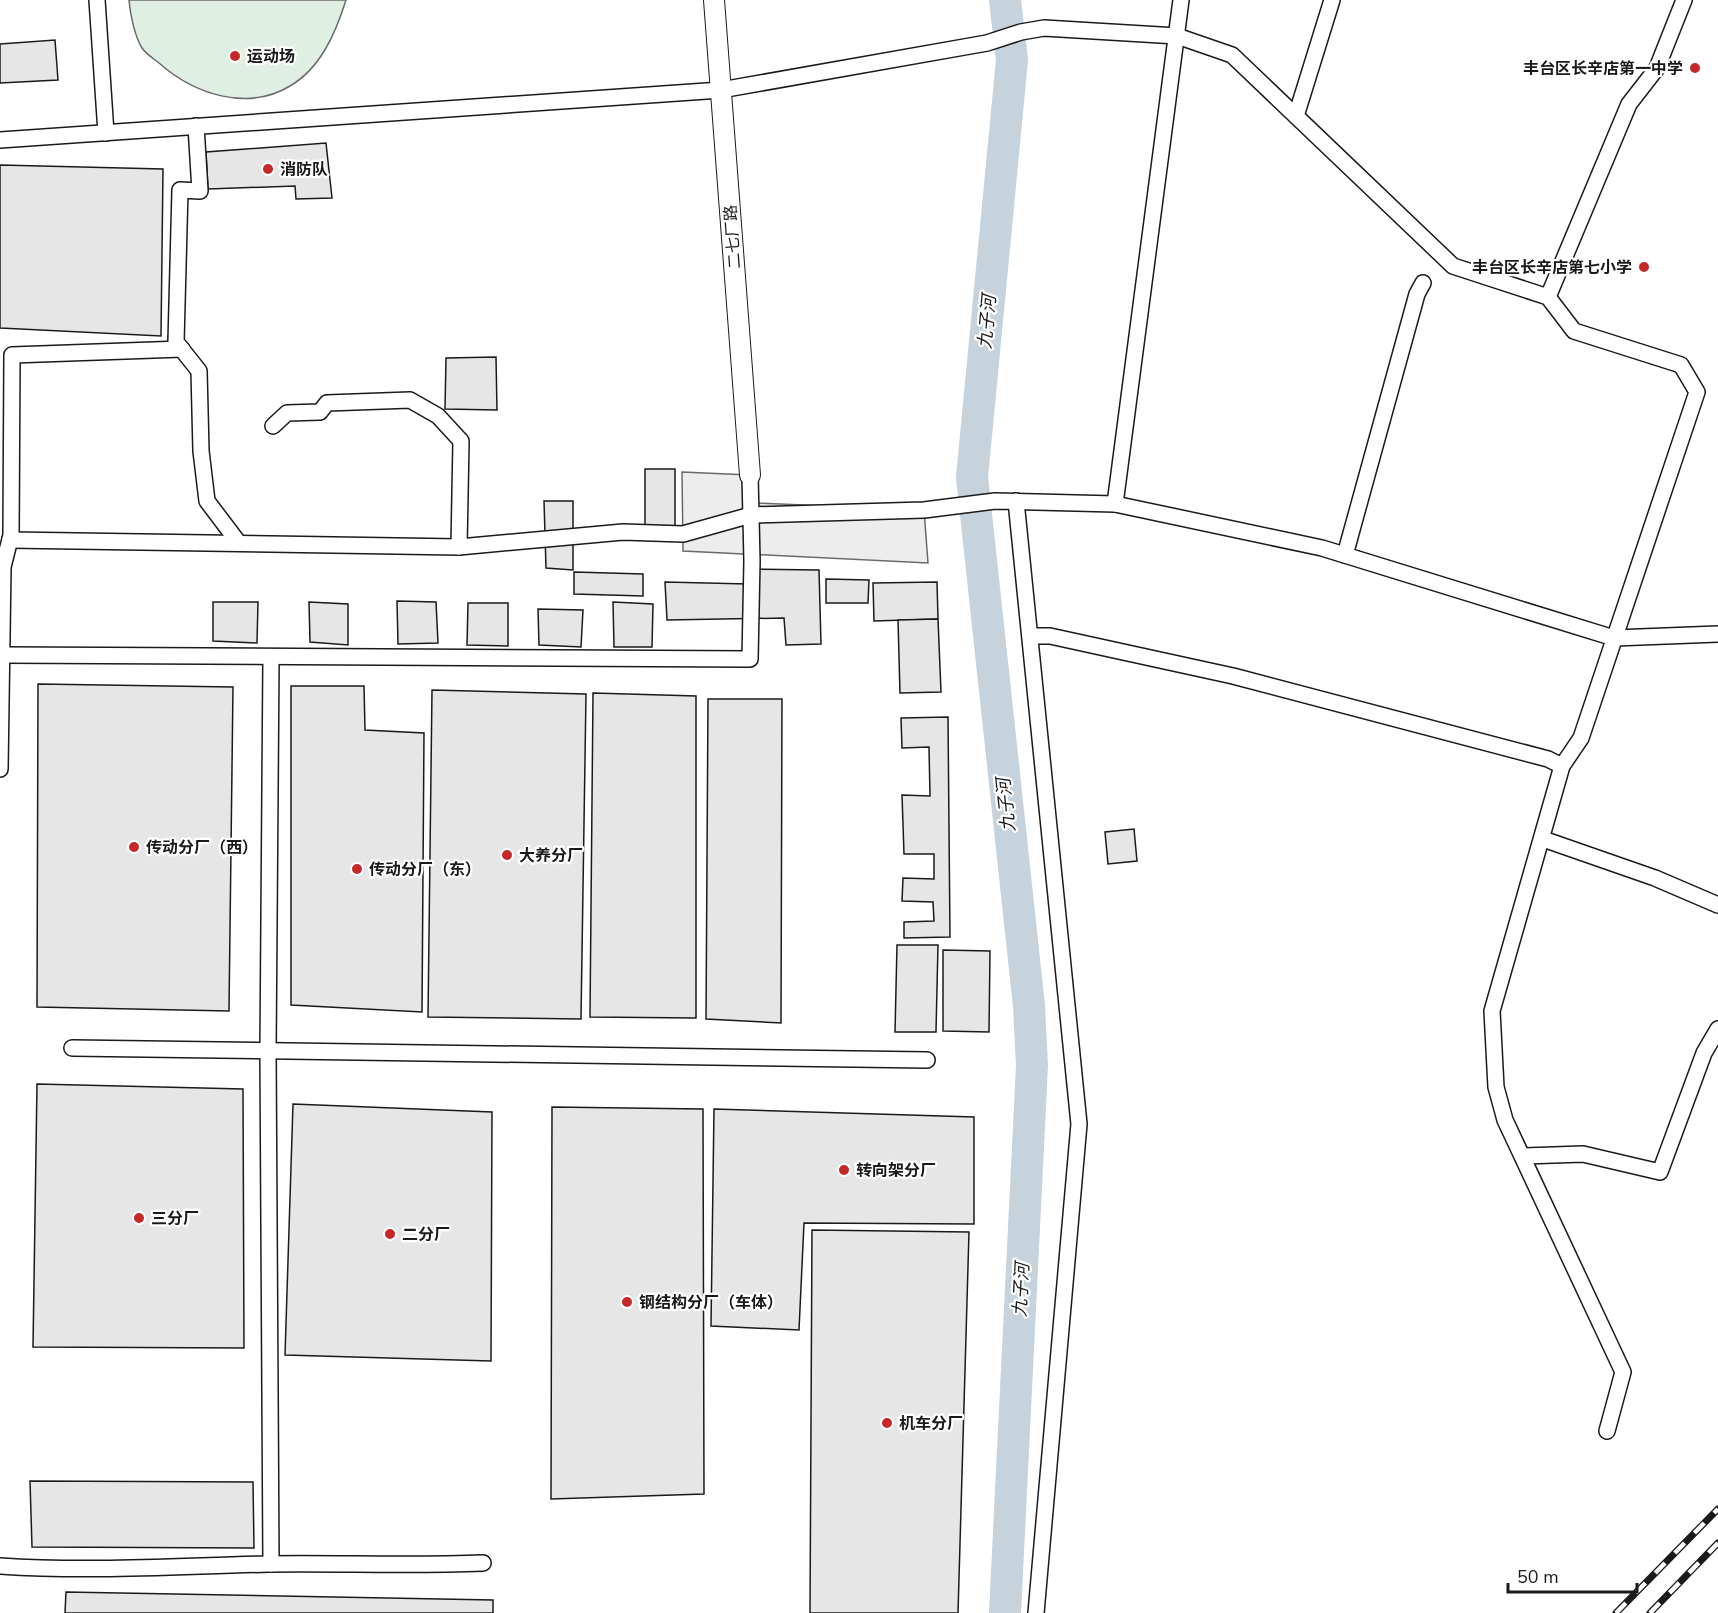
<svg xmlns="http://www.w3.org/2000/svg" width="1718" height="1613" font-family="'Nunito Sans','Noto Sans SC',sans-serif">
  <rect width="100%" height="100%" fill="#fff"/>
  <!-- green -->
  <path fill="#e0efe3" stroke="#6a6a6a" stroke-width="1.5" d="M 129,0 L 346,0 C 336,32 321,68 290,86 C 247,112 194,94 159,63 C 154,59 146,54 142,48 C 135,37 130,14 129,0 Z"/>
  <!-- parking -->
  <path fill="#ededed" stroke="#6a6a6a" stroke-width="1.5" d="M 682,472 L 750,475 L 757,503 L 924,510 L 928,563 L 683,551 Z"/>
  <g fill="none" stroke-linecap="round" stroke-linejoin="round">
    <!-- river -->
    <path stroke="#c6d2dc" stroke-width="32" d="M 1005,0 L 1012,60 L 972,477 L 1029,1006 L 1032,1065 L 1005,1613"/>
  </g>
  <!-- building -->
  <g fill="#e6e6e6" stroke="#1a1a1a" stroke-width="1.5">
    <path d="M 55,40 L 58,80 L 0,83 L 0,44 Z"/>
    <path d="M 326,143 L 332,198 L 296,199 L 295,186 L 208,189 L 206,152 Z"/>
    <path d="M 0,165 L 163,169 L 161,336 L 0,328 Z"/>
    <path d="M 496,357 L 497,410 L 445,409 L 446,358 Z"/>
    <rect x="645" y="469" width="30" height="64"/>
    <path d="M 544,501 L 573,501 L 573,570 L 546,568 Z"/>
    <path d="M 748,569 L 819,570 L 821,644 L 786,645 L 784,618 L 667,620 L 665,582 L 748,584 Z"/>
    <path d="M 574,572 L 643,574 L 643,596 L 574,594 Z"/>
    <path d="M 826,579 L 869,580 L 868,603 L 826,603 Z"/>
    <path d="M 937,582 L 938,619 L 874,621 L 873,583 Z"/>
    <path d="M 397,601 L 436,602 L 438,643 L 398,644 Z"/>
    <path d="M 213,602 L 258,602 L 257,643 L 213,641 Z"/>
    <path d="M 309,602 L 348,604 L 348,645 L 310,642 Z"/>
    <path d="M 613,602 L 653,604 L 652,647 L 614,647 Z"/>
    <path d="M 468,603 L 508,603 L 508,646 L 467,645 Z"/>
    <path d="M 538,609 L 583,610 L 581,647 L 539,645 Z"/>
    <path d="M 938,619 L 941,692 L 900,693 L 898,620 Z"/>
    <path d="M 38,684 L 233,687 L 229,1011 L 37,1007 Z"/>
    <path d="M 291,686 L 364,686 L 365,730 L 424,733 L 422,1012 L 291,1005 Z"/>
    <path d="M 432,690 L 586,694 L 581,1019 L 428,1017 Z"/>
    <path d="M 593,693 L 696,696 L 696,1018 L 590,1017 Z"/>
    <path d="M 708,699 L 782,699 L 781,1023 L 706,1019 Z"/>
    <path d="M 948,717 L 950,937 L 904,938 L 904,922 L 934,921 L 933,902 L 902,901 L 903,878 L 934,879 L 934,854 L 904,854 L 902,795 L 930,796 L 929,747 L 902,748 L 901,718 Z"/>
    <path d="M 1134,829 L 1137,861 L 1108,864 L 1105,832 Z"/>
    <path d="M 897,945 L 938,945 L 936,1032 L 895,1032 Z"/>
    <path d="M 943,950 L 990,951 L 989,1032 L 943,1031 Z"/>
    <path d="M 37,1084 L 243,1089 L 244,1348 L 33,1347 Z"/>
    <path d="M 293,1104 L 492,1112 L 491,1361 L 285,1355 Z"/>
    <path d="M 552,1107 L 703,1109 L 704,1494 L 551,1499 Z"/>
    <path d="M 714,1109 L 974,1117 L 974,1224 L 804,1223 L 799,1330 L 711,1326 Z"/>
    <path d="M 812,1230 L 969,1232 L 958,1613 L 810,1613 Z"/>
    <path d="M 30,1481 L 253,1482 L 254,1548 L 32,1547 Z"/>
    <path d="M 66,1592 L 493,1600 L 493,1613 L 65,1613 Z"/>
  </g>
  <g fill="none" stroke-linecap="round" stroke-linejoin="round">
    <defs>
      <g id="minor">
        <path d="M 97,0 L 106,133"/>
        <path d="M 1296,116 L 1332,0"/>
        <path d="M 196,126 L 200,191 L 180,190 L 176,342 L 199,371 L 201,451 L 207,501 L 238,542"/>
        <path d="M 0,140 L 721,90 L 987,43 L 1021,32 L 1044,28 L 1177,36 L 1232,55 L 1453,266 L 1548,297 L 1574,331 L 1681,365 L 1697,392 L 1581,738 L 1562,766 L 1492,1011 L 1496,1087 L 1505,1120 L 1623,1372 L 1607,1431"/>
        <path d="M 1548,297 L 1629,104 L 1657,68 L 1684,0"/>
        <path d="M 273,426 L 287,413 L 320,412 L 327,403 L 410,400 L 438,416 L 461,441 L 459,547"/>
        <path d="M 1016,501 L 1079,1124 L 1036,1613"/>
        <path d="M 1115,504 L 1181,0"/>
        <path d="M 10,540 L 459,547 L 623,532 L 683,534 L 751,515 L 924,510 L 995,501 L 1115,504 L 1322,548 L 1614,638 L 1718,634"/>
        <path d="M 1345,555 L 1417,294 L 1423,283"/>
        <path d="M 1030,636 L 1050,636 L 1233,676 L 1548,759 L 1562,766"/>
        <path d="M 2,655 L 750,659 L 752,561 L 750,475"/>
        <path d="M 0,769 L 3,567 L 11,535 L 12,355 L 182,349"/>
        <path d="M 1543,839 L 1655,878 L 1718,905"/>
        <path d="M 72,1048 L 927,1060"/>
        <path d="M 1524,1156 L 1583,1154 L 1660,1172 L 1704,1053 L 1718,1029"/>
        <path d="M 271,1564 L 268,1051 L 271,658"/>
        <path d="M 0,1566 C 90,1572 179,1566 269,1564 C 340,1563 412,1566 483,1563"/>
      </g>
      <path id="tertiary" d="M 714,0 L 750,475"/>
    </defs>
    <!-- minor casing -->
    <use href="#minor" stroke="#1a1a1a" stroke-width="18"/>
    <!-- tertiary casing -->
    <use href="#tertiary" stroke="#1a1a1a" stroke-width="22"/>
    <!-- minor -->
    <use href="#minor" stroke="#fff" stroke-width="15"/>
    <!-- tertiary -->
    <use href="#tertiary" stroke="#fff" stroke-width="20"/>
    <defs>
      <g id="rail">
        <path d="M 1616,1613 L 1718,1509"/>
        <path d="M 1650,1613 L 1718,1543"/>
      </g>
    </defs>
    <!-- rail casing -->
    <use href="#rail" stroke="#1a1a1a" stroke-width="7"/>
    <!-- rail -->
    <use href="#rail" stroke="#fff" stroke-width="4.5" stroke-dasharray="14" stroke-linecap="butt"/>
  </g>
  <!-- markers -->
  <g fill="#c62828" stroke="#fff" stroke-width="2">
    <circle cx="235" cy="56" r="6"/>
    <circle cx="1695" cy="68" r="6"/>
    <circle cx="268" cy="169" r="6"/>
    <circle cx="1644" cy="267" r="6"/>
    <circle cx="134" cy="847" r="6"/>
    <circle cx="507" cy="855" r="6"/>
    <circle cx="357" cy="869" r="6"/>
    <circle cx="844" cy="1170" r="6"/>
    <circle cx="139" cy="1218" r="6"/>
    <circle cx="390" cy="1234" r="6"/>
    <circle cx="627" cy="1302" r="6"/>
    <circle cx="887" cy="1423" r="6"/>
  </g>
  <g text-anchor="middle" stroke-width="4.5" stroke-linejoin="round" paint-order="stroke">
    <!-- poi labels -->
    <g font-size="16" font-weight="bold" fill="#1a1a1a" stroke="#fff" text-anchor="start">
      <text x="247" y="62">运动场</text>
      <text x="1683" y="74" text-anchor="end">丰台区长辛店第一中学</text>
      <text x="280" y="175">消防队</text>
      <text x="1632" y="273" text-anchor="end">丰台区长辛店第七小学</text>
      <text x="146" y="853">传动分厂（西）</text>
      <text x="519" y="861">大养分厂</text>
      <text x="369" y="875">传动分厂（东）</text>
      <text x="856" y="1176">转向架分厂</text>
      <text x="151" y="1224">三分厂</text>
      <text x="402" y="1240">二分厂</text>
      <text x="639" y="1308">钢结构分厂（车体）</text>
      <text x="899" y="1429">机车分厂</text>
    </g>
    <!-- street labels -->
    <g font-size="16" fill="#1a1a1a" stroke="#fff">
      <text transform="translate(732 237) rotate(-94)" y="6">二七厂路</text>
    </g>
    <!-- water labels -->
    <g font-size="18" font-style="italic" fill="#1a1a1a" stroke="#fff">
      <text transform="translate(987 322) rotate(-85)" y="6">九子河</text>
      <text transform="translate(1006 805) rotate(-96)" y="6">九子河</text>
      <text transform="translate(1021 1290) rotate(-87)" y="6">九子河</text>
    </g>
  </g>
  <!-- scale -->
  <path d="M1508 1583v9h129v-9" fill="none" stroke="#1a1a1a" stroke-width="3"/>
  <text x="1517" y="1583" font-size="18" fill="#1a1a1a" stroke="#ffffff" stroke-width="4.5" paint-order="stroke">50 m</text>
</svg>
